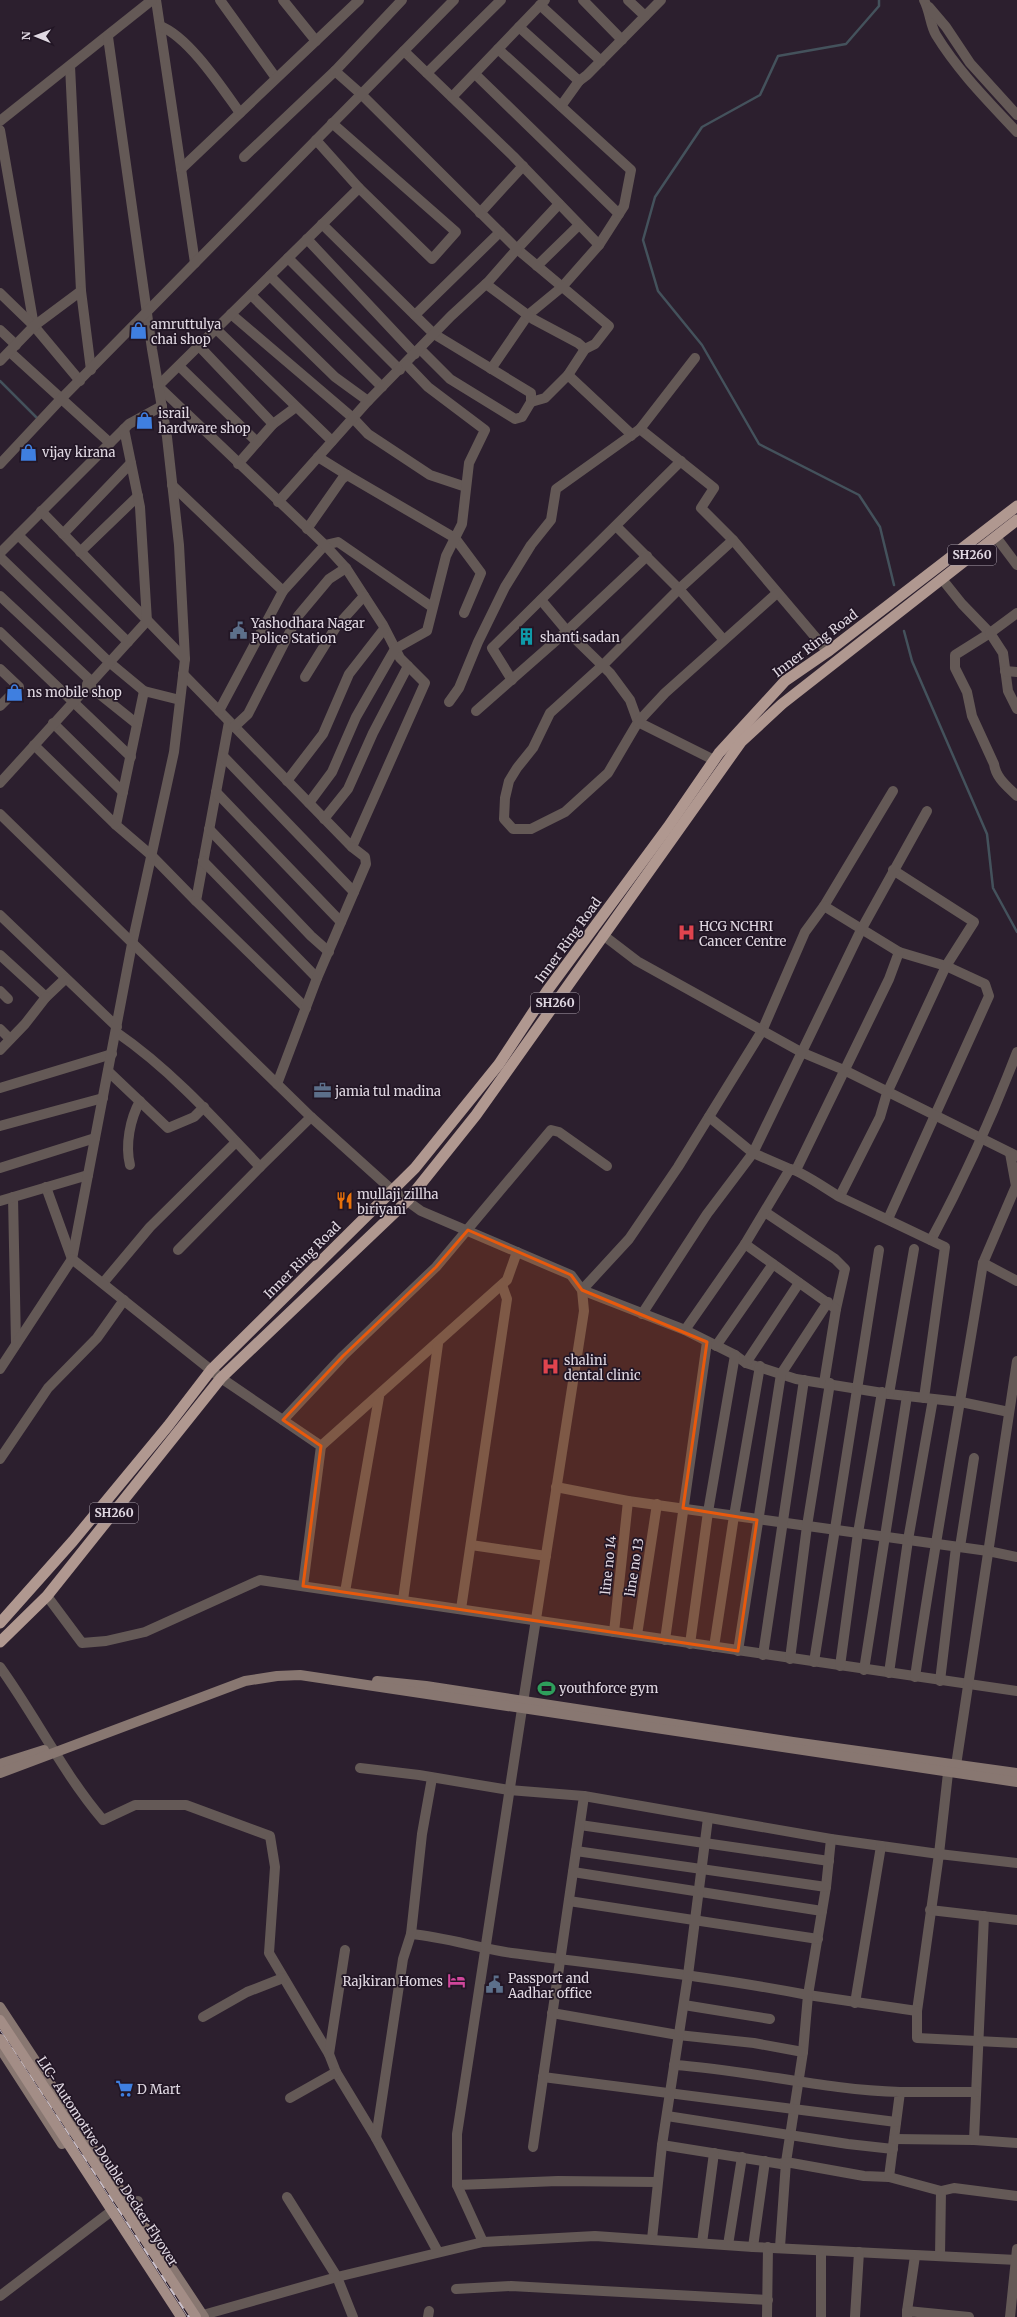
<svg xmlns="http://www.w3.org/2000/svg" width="1017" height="2317" font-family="Merriweather,serif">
  <rect width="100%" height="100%" fill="#2c1f2e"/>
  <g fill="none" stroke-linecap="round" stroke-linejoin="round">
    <!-- stream -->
    <g stroke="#44525c" stroke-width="2.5">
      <path d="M 879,0 L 879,6 L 846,44 L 778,56 L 760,95 L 702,127 L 655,197 L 643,240 L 658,291 L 702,345 L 759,444 L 859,495 L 880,527 L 894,585"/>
      <path d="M 0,381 L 39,420"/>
      <path d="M 904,631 L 912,661 L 987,834 L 993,888 L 1017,932"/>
    </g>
    <!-- minor -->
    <g stroke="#645956" stroke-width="10">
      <path d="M 156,0 L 195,263"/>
      <path d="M 220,0 L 276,78"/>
      <path d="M 283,0 L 316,41"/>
      <path d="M 583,0 L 622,40"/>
      <path d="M 628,0 L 645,16"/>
      <path d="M 540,5 L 601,61"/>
      <path d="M 160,26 C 189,37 222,88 240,113"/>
      <path d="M 519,27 L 579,81 L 587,75 L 661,0"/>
      <path d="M 498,49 L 631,170 L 624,206 L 599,245"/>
      <path d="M 404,51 L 513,156 L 599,245 L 562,287 L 528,315 L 491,369"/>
      <path d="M 70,66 L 81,291"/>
      <path d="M 427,73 L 501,0"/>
      <path d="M 475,74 L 619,214"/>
      <path d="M 452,97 L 545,0"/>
      <path d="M 561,106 L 579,81"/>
      <path d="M 0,121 L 152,0"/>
      <path d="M 332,123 L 456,232 L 432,259 L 359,188"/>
      <path d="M 0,130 L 34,326"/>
      <path d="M 244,157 L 335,71"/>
      <path d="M 181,169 L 359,0"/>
      <path d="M 480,213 L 523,166"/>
      <path d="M 322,224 L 434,334 L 531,393 L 531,402 L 522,417 L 515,419 L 450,379 L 420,349"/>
      <path d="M 307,239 L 415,354"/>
      <path d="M 288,258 L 400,370"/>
      <path d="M 537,266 L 579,225"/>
      <path d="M 270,276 L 382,387"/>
      <path d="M 486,284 L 533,319 L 578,343 L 585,349"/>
      <path d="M 0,293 L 34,326 L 80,381"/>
      <path d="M 251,295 L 335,377 L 368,401"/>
      <path d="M 231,314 L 353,418 L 368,434 L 430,475 L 466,487"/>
      <path d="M 415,315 L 500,232"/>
      <path d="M 216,329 L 332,441"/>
      <path d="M 0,330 L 16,345"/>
      <path d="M 199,346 L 273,424 L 296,407"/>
      <path d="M 10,352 L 110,443"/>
      <path d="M 0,361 L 34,326 L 81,291 L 91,370"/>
      <path d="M 179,366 L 257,442"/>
      <path d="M 568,375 L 630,433 L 631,436"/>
      <path d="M 531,402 L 545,398 L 568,375 L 585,349 L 595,344 L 609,326 L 517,249 L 559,204"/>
      <path d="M 640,429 L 714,488 L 701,508 L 733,540 L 828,652"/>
      <path d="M 318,457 L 347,475"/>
      <path d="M 238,464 L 273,424"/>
      <path d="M 172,485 L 283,591 L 325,545 L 338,542 L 432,607"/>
      <path d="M 278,502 L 368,401 L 451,316 L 488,282 L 517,249 L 361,94 L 335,71 L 402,0"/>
      <path d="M 41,511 L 185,659"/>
      <path d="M 616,526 L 679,589 L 723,639"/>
      <path d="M 307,529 L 342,479 L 347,475 L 455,538 L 481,573 L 464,613"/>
      <path d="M 63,534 L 131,463"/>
      <path d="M 18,535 L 128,642"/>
      <path d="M 996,537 L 1017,565"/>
      <path d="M 80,552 L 138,496"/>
      <path d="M 0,553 L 129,424 L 162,406"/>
      <path d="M 0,557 L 109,662 L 144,691"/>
      <path d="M 942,579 L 962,604 L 990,633 L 955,655 L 955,668 L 967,692 L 972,716 L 994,764 C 996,778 1007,786 1017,796"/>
      <path d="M 0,596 L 91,681"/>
      <path d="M 541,600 L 567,631 L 610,673 L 630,700 L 638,722 L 608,773 L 565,812 L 531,829 L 513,829 L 504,819 L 505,798 L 509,781 L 517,768 L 533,748 L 550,713 L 603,665 L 679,589 L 733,540"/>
      <path d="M 1017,613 L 990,633 L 1003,653 L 1008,691 L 1017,709"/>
      <path d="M 0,632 L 131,757"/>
      <path d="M 0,669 L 19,687 L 0,706"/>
      <path d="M 1005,671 L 1017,672"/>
      <path d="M 183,674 L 352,847 L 425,683 L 400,658 L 383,625 L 346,568 L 325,545 L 158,386 L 359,188 L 316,140"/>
      <path d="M 305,677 L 336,627 L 364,596"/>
      <path d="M 512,680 L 492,648 L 681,461"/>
      <path d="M 87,684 L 137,724"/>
      <path d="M 180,700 L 144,691 L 116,825 L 151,855 L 196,901 L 229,722"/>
      <path d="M 449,702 L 459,688 L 478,642 L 505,587 L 531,545 L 551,520 L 556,489 L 640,429 L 695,358"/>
      <path d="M 219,711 L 283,591"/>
      <path d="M 476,711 L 567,631 L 647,556"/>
      <path d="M 53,723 L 123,792"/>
      <path d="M 234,727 L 248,714 L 298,616 L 329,579 L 346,568"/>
      <path d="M 34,745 L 116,825"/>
      <path d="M 223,756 L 354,892"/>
      <path d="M 714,760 L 638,722 L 665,693 L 777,593"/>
      <path d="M 287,781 L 323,734 L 349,674 L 384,629"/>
      <path d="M 0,783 L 147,621 L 140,507 L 124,429"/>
      <path d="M 893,791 L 824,906 L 805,932 L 762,1031 L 678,1167 L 629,1239 L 582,1290 L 685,1330 L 735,1355 L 746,1363 L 796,1379 L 889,1394 L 961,1402 L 1009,1412"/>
      <path d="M 216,792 L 341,922"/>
      <path d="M 309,803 L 332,772 L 356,717 L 395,649 L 427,631 L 446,556 L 462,524 L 469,463 L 485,430 L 428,387 L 406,364"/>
      <path d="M 324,819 L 348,789 L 373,733 L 408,666"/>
      <path d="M 209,829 L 311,936 L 329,952"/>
      <path d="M 203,861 L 317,978"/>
      <path d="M 196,901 L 306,1008"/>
      <path d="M 824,906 L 899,952 L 946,966 L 985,984 L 989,996 L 888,1219"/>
      <path d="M 0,915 L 117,1027"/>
      <path d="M 603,935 L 637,961 L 801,1052 L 844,1070 L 1017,1156"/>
      <path d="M 0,955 L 46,997 L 65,979"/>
      <path d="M 0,991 L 8,999"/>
      <path d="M 0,1029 L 10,1039"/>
      <path d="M 116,1032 C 170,1069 215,1119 260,1167 L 311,1117"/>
      <path d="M 0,1050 L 25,1024 L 46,997"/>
      <path d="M 108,1071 L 168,1128 L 194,1117 L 204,1107"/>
      <path d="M 277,1084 L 317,978 L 366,864 L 365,857 L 352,847"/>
      <path d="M 0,1088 L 112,1054"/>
      <path d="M 709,1117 L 753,1153 L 790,1169"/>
      <path d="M 0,1126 L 103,1098"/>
      <path d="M 130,1165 C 125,1145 130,1119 140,1101"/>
      <path d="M 0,1168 L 95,1138"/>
      <path d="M 796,1170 L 889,979 L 899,952"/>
      <path d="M 46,1187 L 72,1259"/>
      <path d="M 840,1196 L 880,1117 L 887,1093 L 946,966 L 974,922 L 893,870"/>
      <path d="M 13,1197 L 16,1344"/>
      <path d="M 0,1201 L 88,1175"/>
      <path d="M 765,1212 L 835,1259 L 845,1269 L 836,1309"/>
      <path d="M 931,1240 C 964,1179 992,1117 1017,1052"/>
      <path d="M 745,1244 L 836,1309 L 824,1383"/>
      <path d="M 178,1250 L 260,1167"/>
      <path d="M 72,1259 L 132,944 L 174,752 L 185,659 L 179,545 L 167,437 L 152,349 L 108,37"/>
      <path d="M 983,1263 L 1016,1186 L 1010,1153"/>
      <path d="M 103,1283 L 150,1227 L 236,1142"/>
      <path d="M 642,1314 L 707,1214 L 753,1153 L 861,930 L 927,811"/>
      <path d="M 685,1330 L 745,1244 L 790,1169 C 800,1170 829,1191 840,1197 C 875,1214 910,1230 945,1247 L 924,1398"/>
      <path d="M 716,1346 L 773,1264"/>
      <path d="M 746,1363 L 799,1283"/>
      <path d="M 0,1369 L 72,1259 L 221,1378 L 321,1446 L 303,1586"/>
      <path d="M 889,1394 L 914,1249"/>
      <path d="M 283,1420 L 343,1356 L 436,1267 L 551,1130 L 559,1132 L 607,1166"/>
      <path d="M 321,1446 L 507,1280 L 517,1252"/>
      <path d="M 0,1459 L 48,1388 L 97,1338 L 124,1300"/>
      <path d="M 556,1487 L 628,1501 L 988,1551 L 1017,1557"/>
      <path d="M 471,1545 L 546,1556"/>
      <path d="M 960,1547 L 974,1458"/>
      <path d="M 345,1592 L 379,1397"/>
      <path d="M 47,1596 L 82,1643 L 106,1641 L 145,1632 L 260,1580 L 1017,1691"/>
      <path d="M 403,1600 L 438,1344"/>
      <path d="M 461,1609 L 507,1299 L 502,1285"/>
      <path d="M 614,1632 L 628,1501"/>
      <path d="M 637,1635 L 657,1504"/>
      <path d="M 665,1640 L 707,1342"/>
      <path d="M 690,1644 L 708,1512 L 735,1355"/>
      <path d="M 714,1647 L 734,1516 L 760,1366"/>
      <path d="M 738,1651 L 781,1374 L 828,1302"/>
      <path d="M 763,1655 L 804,1380"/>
      <path d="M 790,1659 L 807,1526 L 830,1383"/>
      <path d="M 814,1662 L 879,1250"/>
      <path d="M 840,1666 L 858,1533 L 882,1392"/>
      <path d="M 0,1667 C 36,1717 63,1773 103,1820 L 135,1805 L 186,1805 L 270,1836 L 275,1867 L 269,1953 L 329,2054 L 336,2072 L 376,2138 L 438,2252"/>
      <path d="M 864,1670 L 907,1396"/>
      <path d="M 889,1673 L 908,1540 L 933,1399"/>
      <path d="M 915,1677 C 935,1539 961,1401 983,1263 L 1017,1281"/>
      <path d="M 940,1681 L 956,1547"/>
      <path d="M 360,1768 L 419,1775 L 509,1790 L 584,1796 L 831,1839 L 939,1854 L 948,1773"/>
      <path d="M 955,1772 L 1017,1361"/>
      <path d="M 580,1825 L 829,1861"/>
      <path d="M 831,1839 L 826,1887 L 808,1995 L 917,2011 L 939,1854 L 1017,1863"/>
      <path d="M 576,1851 L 826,1887"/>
      <path d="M 573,1872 L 822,1911"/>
      <path d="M 569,1901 L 818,1939"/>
      <path d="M 930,1910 L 1017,1920"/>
      <path d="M 984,1916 L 974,2140 L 1017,2143"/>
      <path d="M 411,1934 C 445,1937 478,1948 512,1953 C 611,1966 710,1976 808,1995 L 803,2052 L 786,2162 L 781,2164 L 662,2145"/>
      <path d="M 855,2003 L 881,1846"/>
      <path d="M 684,2005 L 770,2019"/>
      <path d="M 917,2011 L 917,2038 L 1017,2043"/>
      <path d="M 552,2013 L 678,2035 L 754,2043 L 803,2052"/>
      <path d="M 203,2017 L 247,1992 L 283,1978"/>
      <path d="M 329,2054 L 345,1950"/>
      <path d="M 674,2065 C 750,2070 824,2090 900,2092 L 889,2177 L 864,2176 L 786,2162 L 780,2247"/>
      <path d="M 543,2077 L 896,2122"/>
      <path d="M 900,2092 L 976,2092"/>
      <path d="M 290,2098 L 336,2072"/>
      <path d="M 667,2116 L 848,2144 L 893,2149"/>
      <path d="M 376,2138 L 403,1959 L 411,1934 L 422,1834 L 432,1778"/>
      <path d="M 894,2139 L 974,2140"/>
      <path d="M 533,2147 L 584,1796"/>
      <path d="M 889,2177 L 941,2191"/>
      <path d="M 457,2185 L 558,2181 L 657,2182"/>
      <path d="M 287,2197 L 337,2277 L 353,2317"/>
      <path d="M 129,2204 L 138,2201"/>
      <path d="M 652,2239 L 662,2145 L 688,1975 L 708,1818"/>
      <path d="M 483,2242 L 457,2185 L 457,2134 L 522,1709"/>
      <path d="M 702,2243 L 714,2153"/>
      <path d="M 728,2245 L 742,2157"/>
      <path d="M 753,2247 L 765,2161"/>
      <path d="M 940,2256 L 941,2191 L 954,2188 L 1017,2196"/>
      <path d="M 456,2289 L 511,2286 L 768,2300"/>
      <path d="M 0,2296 L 126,2200"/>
      <path d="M 907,2311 L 915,2256"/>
      <path d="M 196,2317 L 337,2277 L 483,2242 L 595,2236 L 753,2247 L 1017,2260"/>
      <path d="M 428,2317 L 429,2311"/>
      <path d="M 767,2317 L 768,2247"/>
      <path d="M 821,2317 L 821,2251"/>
      <path d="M 855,2317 L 859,2252"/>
      <path d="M 907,2317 L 907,2311 L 969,2317"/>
      <path d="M 1010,2317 L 1017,2249"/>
    </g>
    <!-- tertiary -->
    <g stroke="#645956" stroke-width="10">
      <path d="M 924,0 C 930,11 930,25 936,35 C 958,71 988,101 1017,132"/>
      <path d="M 929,7 L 946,27 L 970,63 L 1017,115"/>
      <path d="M 0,464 L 60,400 L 454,0"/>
      <path d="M 0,814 L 311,1117 L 392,1190 L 421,1211 L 571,1275 L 582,1290 L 584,1311 L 522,1709"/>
    </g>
    <!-- secondary -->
    <g stroke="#887771" stroke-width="10">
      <path d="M 377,1681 L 426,1686 L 793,1742 L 1017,1773"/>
      <path d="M 0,1764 L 44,1750"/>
      <path d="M 0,1773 L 245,1681 L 277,1676 L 300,1675 L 1017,1782"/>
      <path d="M 0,2007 L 204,2317"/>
      <path d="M 0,2048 L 62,2144"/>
    </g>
    <!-- trunk -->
    <g stroke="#b09890" stroke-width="11">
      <path d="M 0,1623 L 73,1541 L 168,1426 L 211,1370 L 415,1168 L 499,1064 L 547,991 L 668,827 L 719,753 L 785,681 L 830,650 L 1017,506"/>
      <path d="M 0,1642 L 47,1596 L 221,1378 L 408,1200 L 476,1115 L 741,742 L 782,704 L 1017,520"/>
    </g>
    <defs>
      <path id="rail" d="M 0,2027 L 190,2317"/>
    </defs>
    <!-- rail casing -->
    <use href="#rail" stroke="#cbc2cd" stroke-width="4"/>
    <!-- rail -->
    <use href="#rail" stroke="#221625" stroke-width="2.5" stroke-dasharray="8" stroke-linecap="butt"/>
    <!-- primary-bridge -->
    <g stroke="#a38d86" stroke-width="10">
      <path d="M 0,2020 L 196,2317"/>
      <path d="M 0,2039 L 181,2317"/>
    </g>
  </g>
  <!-- marked area -->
  <path fill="#e8590c" fill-opacity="0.2" stroke="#e8590c" stroke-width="3" stroke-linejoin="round" d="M 468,1230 L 571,1275 L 582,1290 L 707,1342 L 683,1508 L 757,1520 L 738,1651 L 303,1586 L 321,1446 L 283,1420 L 343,1356 L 436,1267 Z"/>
  <!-- icons -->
  <defs>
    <symbol id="shop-bare" viewBox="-9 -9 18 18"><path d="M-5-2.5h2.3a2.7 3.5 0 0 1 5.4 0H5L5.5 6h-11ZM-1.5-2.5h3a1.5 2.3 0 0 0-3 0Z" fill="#3f7fe0" stroke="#221625" stroke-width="2.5" paint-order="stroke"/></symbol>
    <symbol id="civic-bare" viewBox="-9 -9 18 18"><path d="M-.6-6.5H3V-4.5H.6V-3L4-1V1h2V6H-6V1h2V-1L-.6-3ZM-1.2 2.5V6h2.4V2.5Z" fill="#5c6f8a" stroke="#221625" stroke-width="2.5" paint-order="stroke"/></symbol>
    <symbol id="building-bare" viewBox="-9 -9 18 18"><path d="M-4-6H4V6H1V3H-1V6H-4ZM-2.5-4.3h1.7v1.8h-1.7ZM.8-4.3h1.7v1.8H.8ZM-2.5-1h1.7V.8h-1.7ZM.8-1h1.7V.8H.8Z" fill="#0f9aa8" stroke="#221625" stroke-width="2.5" paint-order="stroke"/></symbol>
    <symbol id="hospital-bare" viewBox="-9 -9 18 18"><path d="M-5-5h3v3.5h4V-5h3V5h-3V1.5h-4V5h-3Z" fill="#e0444e" stroke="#221625" stroke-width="2.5" paint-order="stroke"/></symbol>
    <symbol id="office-bare" viewBox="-9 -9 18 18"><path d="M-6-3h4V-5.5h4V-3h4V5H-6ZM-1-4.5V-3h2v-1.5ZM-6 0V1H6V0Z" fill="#5c6f8a" stroke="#221625" stroke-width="2.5" paint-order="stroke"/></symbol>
    <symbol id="restaurant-bare" viewBox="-9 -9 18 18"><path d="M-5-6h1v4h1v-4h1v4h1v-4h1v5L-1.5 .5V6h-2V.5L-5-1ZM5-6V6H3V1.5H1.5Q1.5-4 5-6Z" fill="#e8710a" stroke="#221625" stroke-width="2.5" paint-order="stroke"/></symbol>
    <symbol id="stadium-bare" viewBox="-9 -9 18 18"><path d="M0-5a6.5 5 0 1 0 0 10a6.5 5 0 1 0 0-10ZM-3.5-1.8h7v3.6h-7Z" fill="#2e9e5b" stroke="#221625" stroke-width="2.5" paint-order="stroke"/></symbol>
    <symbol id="hotel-bare" viewBox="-9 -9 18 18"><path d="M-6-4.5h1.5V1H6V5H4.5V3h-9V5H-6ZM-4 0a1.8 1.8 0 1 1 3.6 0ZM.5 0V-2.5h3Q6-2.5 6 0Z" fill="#d1479c" stroke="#221625" stroke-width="2.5" paint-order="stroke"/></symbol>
    <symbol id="supermarket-bare" viewBox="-9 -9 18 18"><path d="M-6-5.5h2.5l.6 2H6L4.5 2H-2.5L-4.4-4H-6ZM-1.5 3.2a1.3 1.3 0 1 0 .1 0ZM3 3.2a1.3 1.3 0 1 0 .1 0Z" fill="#3f7fe0" stroke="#221625" stroke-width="2.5" paint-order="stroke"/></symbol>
  </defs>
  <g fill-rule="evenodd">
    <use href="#shop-bare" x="126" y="318" width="25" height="25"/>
    <use href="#shop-bare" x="132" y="408" width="25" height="25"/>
    <use href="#shop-bare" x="16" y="440" width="25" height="25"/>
    <use href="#civic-bare" x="226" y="618" width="25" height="25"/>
    <use href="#building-bare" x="514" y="624" width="25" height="25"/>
    <use href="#shop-bare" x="2" y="680" width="25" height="25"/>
    <use href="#hospital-bare" x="674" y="920" width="25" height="25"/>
    <use href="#office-bare" x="310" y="1078" width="25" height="25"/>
    <use href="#restaurant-bare" x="332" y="1188" width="25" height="25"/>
    <use href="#hospital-bare" x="538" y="1354" width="25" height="25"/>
    <use href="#stadium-bare" x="534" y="1676" width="25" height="25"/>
    <use href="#hotel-bare" x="444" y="1968" width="25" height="25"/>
    <use href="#civic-bare" x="482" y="1972" width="25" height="25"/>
    <use href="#supermarket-bare" x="112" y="2076" width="25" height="25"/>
  </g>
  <g text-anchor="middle" stroke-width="3.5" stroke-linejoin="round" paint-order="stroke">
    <!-- shield labels -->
    <g fill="#221625" stroke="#a79ea9" stroke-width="1">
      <rect x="948" y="545" width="48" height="20" rx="3"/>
      <rect x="531" y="993" width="48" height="20" rx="3"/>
      <rect x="90" y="1503" width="48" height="20" rx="3"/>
    </g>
    <g font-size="12" font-weight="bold" fill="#e0d8e2">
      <text x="972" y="559">SH260</text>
      <text x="555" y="1007">SH260</text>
      <text x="114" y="1517">SH260</text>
    </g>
    <!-- poi labels -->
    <g font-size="13" fill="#e0d8e2" stroke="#221625" text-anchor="start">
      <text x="151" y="329">amruttulya<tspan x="151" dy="15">chai shop</tspan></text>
      <text x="158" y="418">israil<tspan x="158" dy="15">hardware shop</tspan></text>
      <text x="42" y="457">vijay kirana</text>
      <text x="251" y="628">Yashodhara Nagar<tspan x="251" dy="15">Police Station</tspan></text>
      <text x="540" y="642">shanti sadan</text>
      <text x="27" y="697">ns mobile shop</text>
      <text x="699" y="931">HCG NCHRI<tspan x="699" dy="15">Cancer Centre</tspan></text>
      <text x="335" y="1096">jamia tul madina</text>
      <text x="357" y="1199">mullaji zillha<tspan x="357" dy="15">biriyani</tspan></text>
      <text x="564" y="1365">shalini<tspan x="564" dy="15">dental clinic</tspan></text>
      <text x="559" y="1693">youthforce gym</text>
      <text x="508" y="1983">Passport and<tspan x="508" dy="15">Aadhar office</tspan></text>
      <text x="443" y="1986" text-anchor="end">Rajkiran Homes</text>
      <text x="137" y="2094">D Mart</text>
    </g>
    <!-- street labels -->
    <g font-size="13" fill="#e0d8e2" stroke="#221625">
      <text transform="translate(815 643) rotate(-37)" y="5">Inner Ring Road</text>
      <text transform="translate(568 940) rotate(-54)" y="5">Inner Ring Road</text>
      <text transform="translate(302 1260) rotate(-45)" y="5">Inner Ring Road</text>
      <text transform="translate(608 1565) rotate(-84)" y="5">line no 14</text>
      <text transform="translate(634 1567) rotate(-81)" y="5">line no 13</text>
      <text transform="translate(108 2161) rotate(57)" y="5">LIC- Automotive Double Decker Flyover</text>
    </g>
  </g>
  <!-- north arrow -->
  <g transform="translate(36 36) rotate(271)" stroke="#221625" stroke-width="3" paint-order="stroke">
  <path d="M0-3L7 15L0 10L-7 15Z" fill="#e0d8e2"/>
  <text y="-6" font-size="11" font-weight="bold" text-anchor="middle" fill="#e0d8e2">N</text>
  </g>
</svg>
